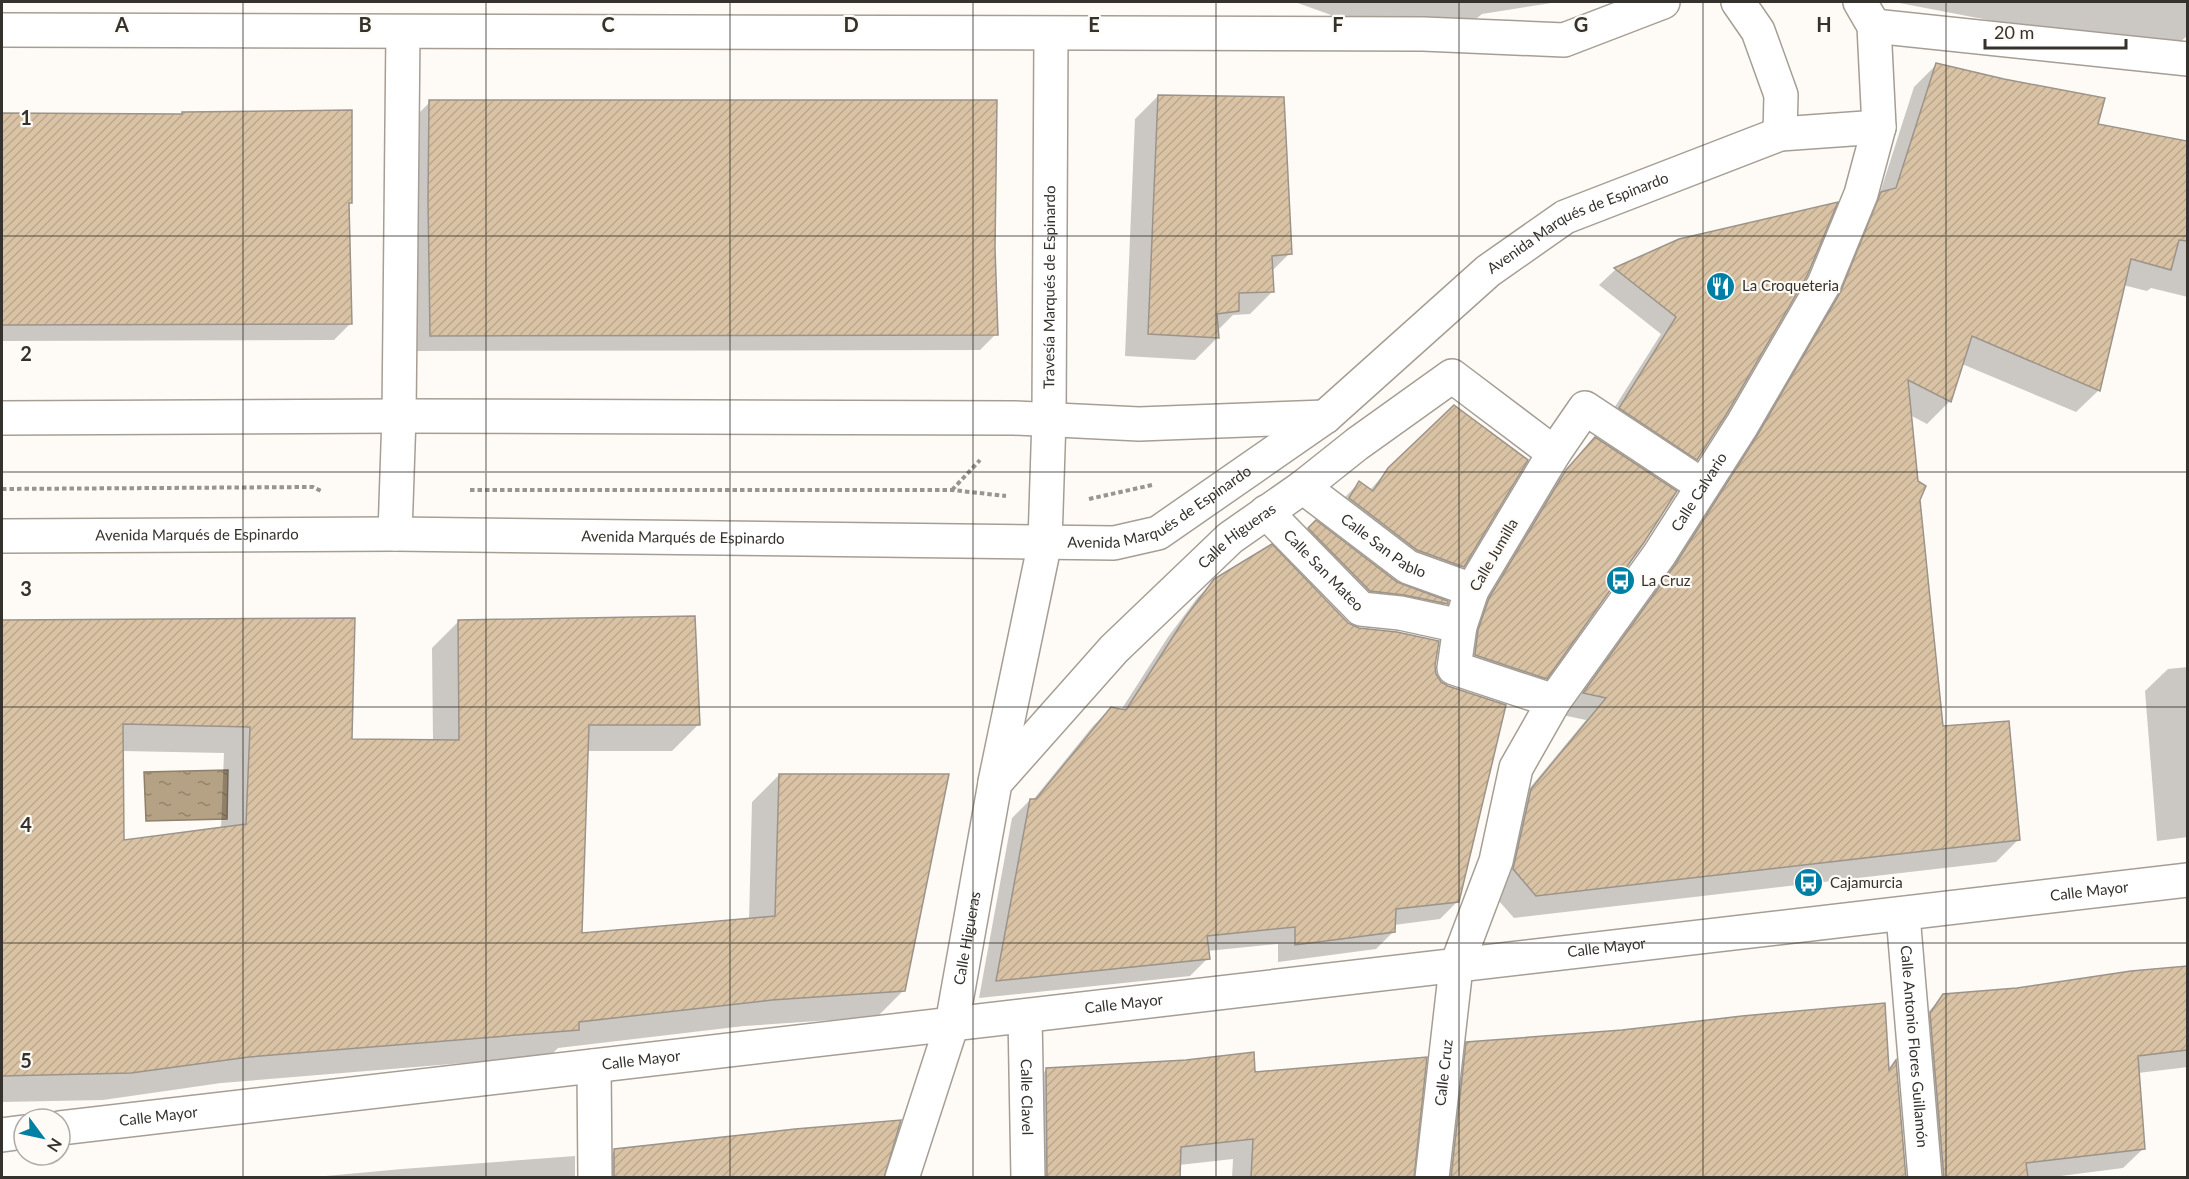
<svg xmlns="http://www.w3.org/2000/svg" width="2189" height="1179" font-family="Lato,sans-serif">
  <defs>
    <pattern id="water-ripples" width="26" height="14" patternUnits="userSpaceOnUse" patternTransform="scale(1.5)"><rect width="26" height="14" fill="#b5a183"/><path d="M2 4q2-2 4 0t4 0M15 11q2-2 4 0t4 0" fill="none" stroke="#94846c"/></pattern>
    <pattern id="building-hatch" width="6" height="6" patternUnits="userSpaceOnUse" patternTransform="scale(1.5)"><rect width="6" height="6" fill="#d9c3a4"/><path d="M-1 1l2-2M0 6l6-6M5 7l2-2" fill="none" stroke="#bba88e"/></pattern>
  </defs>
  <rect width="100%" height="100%" fill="#fefbf6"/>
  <!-- water -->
  <path fill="url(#water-ripples)" stroke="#8f8069" stroke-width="1.5" d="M 228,770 L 227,819 L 146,821 L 144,772 Z"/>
  <!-- shadow -->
  <g fill="#0003" fill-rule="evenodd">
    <path d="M 1295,2 L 1558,2 L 1482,14 L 1477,18 L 1326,31 L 1331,15 Z"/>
    <path d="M 1894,2 L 2188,2 L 2188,35 L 2167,54 Z"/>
    <path d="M 1936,65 L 2096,125 L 2188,143 L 2188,297 L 2151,288 L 2147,291 L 2123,285 L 2099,390 L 2076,412 L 1962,364 L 1950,401 L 1927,424 L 1910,415 L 1942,727 L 2018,840 L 1996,862 L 1514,918 L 1491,892 L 1509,813 L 1586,720 L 1562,715 L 1859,216 L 1879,196 L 1914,87 Z"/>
    <path d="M 1158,96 L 1290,253 L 1272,271 L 1273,291 L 1250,314 L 1233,315 L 1217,331 L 1218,337 L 1195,360 L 1125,356 L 1135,119 Z"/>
    <path d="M 430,102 L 994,248 L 996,334 L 980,350 L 415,351 L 414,118 Z"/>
    <path d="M 182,113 L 350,203 L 348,205 L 350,324 L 334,340 L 2,341 L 2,115 L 180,116 Z"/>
    <path d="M 1679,240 L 1696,459 L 1680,475 L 1604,424 L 1661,334 L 1599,285 L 1615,270 Z"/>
    <path d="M 1595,439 L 1546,678 L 1530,693 L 1460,670 L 1474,615 L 1551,487 Z"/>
    <path d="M 1389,469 L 1463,566 L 1449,580 L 1336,513 L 1345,497 L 1359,483 L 1370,490 Z"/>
    <path d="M 1316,522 L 1396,583 L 1446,603 L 1430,619 L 1387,610 L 1293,545 Z"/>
    <path d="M 1217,579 L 1347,624 L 1434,666 L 1458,901 L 1440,919 L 1394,925 L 1394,931 L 1376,949 L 1278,962 L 1278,944 L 1207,951 L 1208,958 L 1190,976 L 979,998 L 1012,818 L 1030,800 L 1033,800 L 1093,726 L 1111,708 L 1121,710 L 1168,637 L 1198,597 Z"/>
    <path d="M 353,619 L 350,741 L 433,741 L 432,648 L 459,621 L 699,724 L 672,751 L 587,751 L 580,935 L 749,920 L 752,802 L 779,775 L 904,990 L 877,1017 L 744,1026 L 558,1048 L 550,1056 L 221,1083 L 103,1100 L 2,1102 L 2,622 ZM 122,751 L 224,753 L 221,829 L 123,842 Z"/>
    <path d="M 2188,667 L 2188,837 L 2157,841 L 2145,691 L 2168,669 Z"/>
    <path d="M 2188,967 L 2188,1067 L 2138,1073 L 2144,1148 L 2123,1168 L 2045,1178 L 1922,1178 L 1923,1017 L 1944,996 L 2017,989 L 2131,973 Z"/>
    <path d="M 1467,1044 L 1888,1071 L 1895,1063 L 1905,1178 L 1434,1178 L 1447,1064 Z"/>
    <path d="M 1046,1070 L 1253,1073 L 1412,1178 L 1232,1178 L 1233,1159 L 1179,1165 L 1179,1178 L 1027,1178 L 1026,1090 Z"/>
    <path d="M 614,1151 L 882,1178 L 591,1178 L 591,1174 Z"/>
    <path d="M 575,1156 L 575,1178 L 304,1178 L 402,1169 Z"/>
  </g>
  <!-- building -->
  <g fill="url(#building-hatch)" stroke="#9c948a" stroke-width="1.5" fill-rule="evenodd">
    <path d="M 1936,63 L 2004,79 L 2105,98 L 2098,124 L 2187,141 L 2187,241 L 2179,240 L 2171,270 L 2131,259 L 2100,391 L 1972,336 L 1951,402 L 1908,380 L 1918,481 L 1926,486 L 1920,500 L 1943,726 L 2009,721 L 2020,840 L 1536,896 L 1513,869 L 1531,789 L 1606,698 L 1583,693 L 1675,565 L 1758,434 L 1840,293 L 1881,192 L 1896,188 Z"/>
    <path d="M 1158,95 L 1284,97 L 1292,254 L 1272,256 L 1274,292 L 1239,293 L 1239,311 L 1217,314 L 1219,338 L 1148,334 Z"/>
    <path d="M 429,100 L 997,100 L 995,248 L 998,335 L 430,336 L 428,200 Z"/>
    <path d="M 352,110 L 352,203 L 349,203 L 352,324 L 2,325 L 2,113 L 182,114 L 182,112 Z"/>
    <path d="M 1838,202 L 1807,276 L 1726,415 L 1697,460 L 1619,408 L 1676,317 L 1614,268 L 1679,239 Z"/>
    <path d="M 1454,405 L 1528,460 L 1464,567 L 1417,550 L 1349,498 L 1359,481 L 1373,491 L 1388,468 Z"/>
    <path d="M 1595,437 L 1677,491 L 1643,544 L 1547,679 L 1475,655 L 1478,630 L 1489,598 L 1566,470 Z"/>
    <path d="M 1316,520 L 1397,582 L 1448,601 L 1448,604 L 1404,595 L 1370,591 L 1308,528 Z"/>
    <path d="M 1272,544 L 1348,623 L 1359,628 L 1397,632 L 1439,641 L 1435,666 L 1436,674 L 1441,682 L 1448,686 L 1506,705 L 1459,902 L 1396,909 L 1395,932 L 1295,945 L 1295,927 L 1207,936 L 1210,959 L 996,981 L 1030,799 L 1036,799 L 1111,707 L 1126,710 L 1185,618 L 1214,579 Z"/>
    <path d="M 695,616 L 700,725 L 589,725 L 582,933 L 775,916 L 779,774 L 949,774 L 905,991 L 772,1000 L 579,1022 L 579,1030 L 249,1057 L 131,1073 L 2,1076 L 2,620 L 355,618 L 352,739 L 459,740 L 458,620 ZM 123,724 L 250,727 L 246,824 L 124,840 Z"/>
    <path d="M 2187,966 L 2187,1050 L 2138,1056 L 2145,1149 L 2026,1163 L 2028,1178 L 1944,1178 L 1930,1013 L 1943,994 L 2017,988 L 2131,971 Z"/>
    <path d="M 1885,1003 L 1889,1070 L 1896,1060 L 1906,1178 L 1451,1178 L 1466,1042 L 1622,1030 L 1742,1016 Z"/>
    <path d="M 1254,1052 L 1255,1072 L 1427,1057 L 1414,1178 L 1251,1178 L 1253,1139 L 1181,1147 L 1180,1178 L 1047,1178 L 1046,1068 L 1186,1060 Z"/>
    <path d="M 901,1120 L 884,1178 L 614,1178 L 614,1149 L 795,1129 Z"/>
  </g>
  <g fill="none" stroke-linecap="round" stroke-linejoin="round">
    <defs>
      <g id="minor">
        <path d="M 1738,2 L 1758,31 L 1781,95 L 1780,134"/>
        <path d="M 1874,26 L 2188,59"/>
        <path d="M 2,30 L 1423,34 L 1564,40 L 1663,2"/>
        <path d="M 2,418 L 399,416 L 1014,418 L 1139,424 L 1325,417"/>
        <path d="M 1554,453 L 1472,590 L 1460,626 L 1454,668 L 1554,701"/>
        <path id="s1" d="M 1303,487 L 1408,567 L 1472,590"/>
        <path id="s2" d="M 1266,512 L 1361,609 L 1400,613 L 1460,626"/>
        <path d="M 395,534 L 399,416 L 403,32"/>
        <path id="s3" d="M 2,536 L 395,534 L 1114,543 L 1158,533 L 1325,417 L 1488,271 L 1565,217 L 1780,134 L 1879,127"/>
        <path id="s4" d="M 995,782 L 1045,542 L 1049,418 L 1051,34"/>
        <path id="s5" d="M 1903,915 L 1925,1178"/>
        <path id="s6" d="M 1025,1016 L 1028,1178"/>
        <path d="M 594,1066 L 595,1178"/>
        <path id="s7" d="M 902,1178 L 952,1024 L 995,783 L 1114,649 L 1230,538 L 1303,487 L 1357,444 L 1452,376 L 1554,453 L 1585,408 L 1703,486"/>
        <path id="s8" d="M 1432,1178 L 1456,967"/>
      </g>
      <g id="major">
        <path id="s9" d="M 1456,967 L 1496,861 L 1516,768 L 1554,701 L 1659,555 L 1742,425 L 1824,284 L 1861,194 L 1879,127 L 1874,26 L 1860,2"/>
        <path id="s10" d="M 60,1128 L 2188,880"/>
        <path d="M 2,1135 L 24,1132"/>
      </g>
    </defs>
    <!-- minor casing -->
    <use href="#minor" stroke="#a69e94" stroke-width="36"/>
    <!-- major casing -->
    <use href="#major" stroke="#a69e94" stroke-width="36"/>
    <!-- path -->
    <g stroke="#989590" stroke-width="4" stroke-dasharray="4.5 3" stroke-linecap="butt">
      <path d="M 2,489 L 313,487 L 321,491"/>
      <path d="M 470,490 L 952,490 L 1006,496"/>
      <path d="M 952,490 L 980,460"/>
      <path d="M 1089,499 L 1152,485"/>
    </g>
    <!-- minor -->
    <use href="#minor" stroke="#fff" stroke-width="33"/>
    <!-- major -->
    <use href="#major" stroke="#fff" stroke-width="33"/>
  </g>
  <!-- grid -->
  <path fill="none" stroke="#35322d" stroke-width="1.5" stroke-opacity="0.55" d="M 243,2 L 243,1178M 486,2 L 486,1178M 730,2 L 730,1178M 973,2 L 973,1178M 1216,2 L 1216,1178M 1459,2 L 1459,1178M 1703,2 L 1703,1178M 1946,2 L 1946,1178M 2,236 L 2188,236M 2,472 L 2188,472M 2,707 L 2188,707M 2,943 L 2188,943"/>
  <!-- icons -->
  <defs>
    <symbol id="restaurant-disc" viewBox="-11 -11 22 22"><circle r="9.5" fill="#007fa4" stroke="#fefbf6"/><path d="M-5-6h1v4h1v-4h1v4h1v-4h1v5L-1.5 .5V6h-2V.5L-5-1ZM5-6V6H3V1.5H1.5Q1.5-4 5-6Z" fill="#fff"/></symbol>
    <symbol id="bus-disc" viewBox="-11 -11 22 22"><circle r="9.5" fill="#007fa4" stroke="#fefbf6"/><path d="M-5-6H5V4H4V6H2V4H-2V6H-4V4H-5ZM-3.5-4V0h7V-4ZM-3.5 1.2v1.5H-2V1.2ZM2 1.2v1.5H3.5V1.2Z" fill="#fff"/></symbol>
  </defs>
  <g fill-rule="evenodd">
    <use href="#restaurant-disc" x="1704" y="270" width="33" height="33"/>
    <use href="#bus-disc" x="1604" y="564" width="33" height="33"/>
    <use href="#bus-disc" x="1792" y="866" width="33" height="33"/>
  </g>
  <g text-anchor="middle" stroke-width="4.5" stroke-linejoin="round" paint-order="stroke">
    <!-- street labels -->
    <g font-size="15" fill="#35322d" stroke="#fefbf6">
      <text dy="5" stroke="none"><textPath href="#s3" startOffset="1682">Avenida Marqués de Espinardo</textPath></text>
      <text dy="5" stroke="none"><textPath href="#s4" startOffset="500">Travesía Marqués de Espinardo</textPath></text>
      <text dy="5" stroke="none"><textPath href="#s9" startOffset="540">Calle Calvario</textPath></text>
      <text dy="5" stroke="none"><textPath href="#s3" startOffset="1167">Avenida Marqués de Espinardo</textPath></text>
      <text dy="5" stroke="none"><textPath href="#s3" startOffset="195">Avenida Marqués de Espinardo</textPath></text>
      <text dy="5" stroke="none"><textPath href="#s7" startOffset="753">Calle Higueras</textPath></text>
      <text dy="5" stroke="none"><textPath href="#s3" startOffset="681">Avenida Marqués de Espinardo</textPath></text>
      <text dy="5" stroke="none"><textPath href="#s1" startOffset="100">Calle San Pablo</textPath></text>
      <text transform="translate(1494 555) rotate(-60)" y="5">Calle Jumilla</text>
      <text dy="5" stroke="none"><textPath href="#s2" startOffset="82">Calle San Mateo</textPath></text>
      <text dy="5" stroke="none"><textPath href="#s10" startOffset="2043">Calle Mayor</textPath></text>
      <text dy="5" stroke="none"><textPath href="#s7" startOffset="249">Calle Higueras</textPath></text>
      <text dy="5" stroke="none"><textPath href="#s10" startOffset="1557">Calle Mayor</textPath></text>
      <text dy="5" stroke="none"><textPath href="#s10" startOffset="1071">Calle Mayor</textPath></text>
      <text dy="5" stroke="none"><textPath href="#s5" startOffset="132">Calle Antonio Flores Guillamón</textPath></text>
      <text dy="5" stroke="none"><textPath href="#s10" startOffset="585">Calle Mayor</textPath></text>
      <text dy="5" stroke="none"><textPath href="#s8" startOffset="106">Calle Cruz</textPath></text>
      <text dy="5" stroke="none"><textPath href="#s6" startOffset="81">Calle Clavel</textPath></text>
      <text dy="5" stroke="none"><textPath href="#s10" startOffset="99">Calle Mayor</textPath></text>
    </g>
    <!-- poi labels -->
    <g font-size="15" fill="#35322d" stroke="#fefbf6" text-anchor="start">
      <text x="1742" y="291">La Croqueteria</text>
      <text x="1641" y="586">La Cruz</text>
      <text x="1830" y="888">Cajamurcia</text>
    </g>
  </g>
  <g font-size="20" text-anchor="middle" font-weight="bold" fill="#35322d" stroke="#fefbf6" stroke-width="4.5" stroke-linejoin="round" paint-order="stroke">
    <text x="122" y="32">A</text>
    <text x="365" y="32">B</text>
    <text x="608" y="32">C</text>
    <text x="851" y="32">D</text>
    <text x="1094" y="32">E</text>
    <text x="1338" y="32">F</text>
    <text x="1581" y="32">G</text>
    <text x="1824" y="32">H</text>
    <text x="26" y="125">1</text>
    <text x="26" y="361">2</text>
    <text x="26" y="596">3</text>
    <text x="26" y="832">4</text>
    <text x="26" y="1068">5</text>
  </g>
  <!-- border -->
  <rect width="2189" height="1179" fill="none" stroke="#35322d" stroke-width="6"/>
  <!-- north arrow -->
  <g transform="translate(42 1137) rotate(123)"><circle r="28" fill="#fefbf6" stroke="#aeaba6" stroke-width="1.5"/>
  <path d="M0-4.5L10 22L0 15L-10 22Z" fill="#007fa4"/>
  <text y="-9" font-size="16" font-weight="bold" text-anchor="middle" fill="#35322d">N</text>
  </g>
  <!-- scale -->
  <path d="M1985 39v9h141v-9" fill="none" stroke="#35322d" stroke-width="3"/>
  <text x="1994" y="39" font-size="18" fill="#35322d" stroke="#fefbf6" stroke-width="4.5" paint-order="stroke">20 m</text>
</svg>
